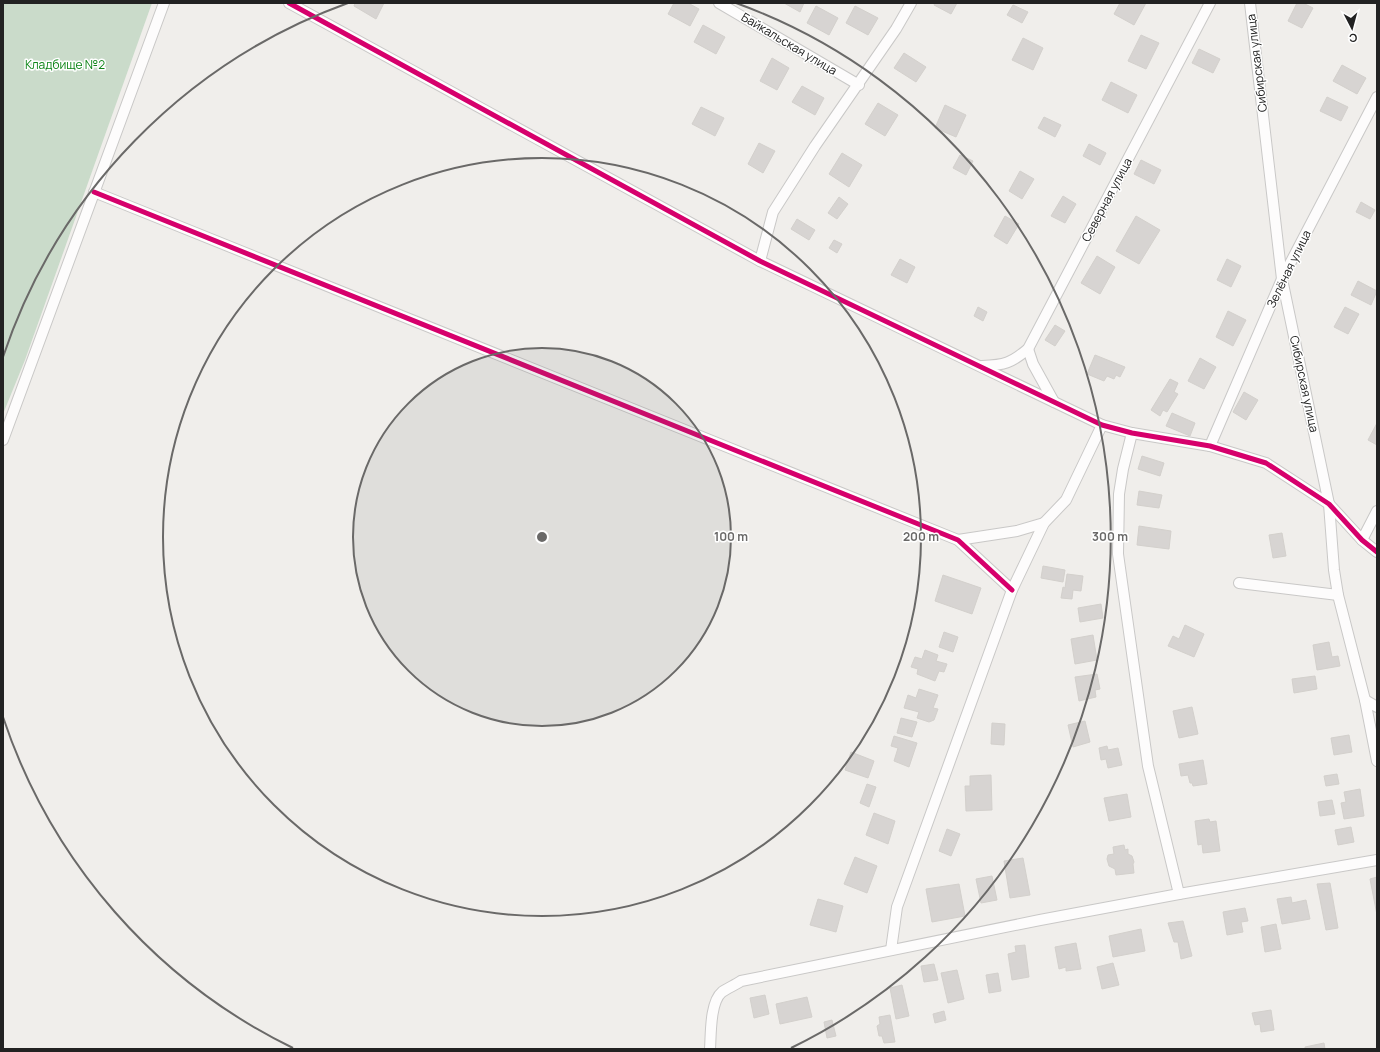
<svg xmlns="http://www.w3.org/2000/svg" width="1380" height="1052" font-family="Manrope,sans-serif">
  <rect width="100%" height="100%" fill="#f0eeeb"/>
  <!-- cemetery -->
  <path fill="#cadbca" d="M 3,3 L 152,3 L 25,360 L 3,414 Z"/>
  <!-- building -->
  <g fill="#d7d4d2" stroke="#d3d0cc">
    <path d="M 355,3 L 384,3 L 376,19 L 354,6 Z"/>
    <path d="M 674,3 L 688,3 L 699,9 L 690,26 L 668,14 Z"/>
    <path d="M 784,3 L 804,3 L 800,12 Z"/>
    <path d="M 935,3 L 957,3 L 951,14 L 934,5 Z"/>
    <path d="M 1120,3 L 1146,3 L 1134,25 L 1114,14 Z"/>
    <path d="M 1297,3 L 1303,3 L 1313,8 L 1302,28 L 1288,21 Z"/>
    <path d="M 1013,5 L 1028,12 L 1022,23 L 1007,15 Z"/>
    <path d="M 816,6 L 838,18 L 829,35 L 807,23 Z"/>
    <path d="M 855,6 L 878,18 L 868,35 L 846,23 Z"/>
    <path d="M 703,25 L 725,37 L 716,54 L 694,42 Z"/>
    <path d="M 1141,35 L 1159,43 L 1146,69 L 1128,61 Z"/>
    <path d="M 1023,38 L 1043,48 L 1033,70 L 1012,60 Z"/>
    <path d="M 1199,49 L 1220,59 L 1213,73 L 1192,63 Z"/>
    <path d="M 904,53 L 926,67 L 916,82 L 894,68 Z"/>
    <path d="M 772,58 L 789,68 L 777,90 L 760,81 Z"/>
    <path d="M 1342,65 L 1366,78 L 1357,94 L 1333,81 Z"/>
    <path d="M 1111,82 L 1137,95 L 1128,113 L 1102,100 Z"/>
    <path d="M 802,86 L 824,98 L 815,115 L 792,102 Z"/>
    <path d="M 1327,97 L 1348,107 L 1341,121 L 1320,111 Z"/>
    <path d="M 878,103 L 898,115 L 885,136 L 865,124 Z"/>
    <path d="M 945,105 L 966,115 L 956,137 L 935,128 Z"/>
    <path d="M 701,107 L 724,118 L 715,136 L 692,124 Z"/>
    <path d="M 1044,117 L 1061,125 L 1055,137 L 1038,128 Z"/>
    <path d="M 759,143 L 775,151 L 763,173 L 748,164 Z"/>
    <path d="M 1089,144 L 1106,153 L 1100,165 L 1083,156 Z"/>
    <path d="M 842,153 L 862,165 L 849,187 L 829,174 Z"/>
    <path d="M 960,155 L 973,161 L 966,175 L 953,168 Z"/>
    <path d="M 1141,160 L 1161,170 L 1154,184 L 1134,174 Z"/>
    <path d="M 1020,171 L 1034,179 L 1022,199 L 1009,191 Z"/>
    <path d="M 1063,196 L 1076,204 L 1065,223 L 1051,216 Z"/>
    <path d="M 839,197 L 848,204 L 837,219 L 828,213 Z"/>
    <path d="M 1361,202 L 1375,210 L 1370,219 L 1356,212 Z"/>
    <path d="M 1005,216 L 1019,224 L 1007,244 L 994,236 Z"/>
    <path d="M 1136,216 L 1160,230 L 1139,264 L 1116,251 Z"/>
    <path d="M 797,219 L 815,230 L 809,240 L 791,229 Z"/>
    <path d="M 834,240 L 842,244 L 837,253 L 829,248 Z"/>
    <path d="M 1097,256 L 1115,267 L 1100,294 L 1081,283 Z"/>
    <path d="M 900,259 L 915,267 L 907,283 L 891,275 Z"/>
    <path d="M 1227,259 L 1241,266 L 1231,287 L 1217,280 Z"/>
    <path d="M 1358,281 L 1377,291 L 1371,305 L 1351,295 Z"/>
    <path d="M 978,307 L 987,312 L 983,321 L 974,316 Z"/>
    <path d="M 1345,307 L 1359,314 L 1348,334 L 1334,327 Z"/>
    <path d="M 1228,311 L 1246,320 L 1233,346 L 1216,337 Z"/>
    <path d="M 1055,325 L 1065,331 L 1055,346 L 1045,340 Z"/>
    <path d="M 1095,355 L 1125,367 L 1120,377 L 1116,375 L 1114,379 L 1107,376 L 1104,381 L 1087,374 Z"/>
    <path d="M 1200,358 L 1216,367 L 1204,389 L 1188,381 Z"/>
    <path d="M 1170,379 L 1178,383 L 1174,392 L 1178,394 L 1167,412 L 1163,410 L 1160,416 L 1151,410 Z"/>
    <path d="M 1244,392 L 1258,400 L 1246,420 L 1233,412 Z"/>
    <path d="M 1172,413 L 1195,423 L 1190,436 L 1166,426 Z"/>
    <path d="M 1377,423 L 1377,445 L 1368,440 Z"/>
    <path d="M 1142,456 L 1164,463 L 1160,476 L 1138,469 Z"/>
    <path d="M 1139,491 L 1162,495 L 1159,508 L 1137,505 Z"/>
    <path d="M 1139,526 L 1171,531 L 1169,549 L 1137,545 Z"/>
    <path d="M 1282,533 L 1286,556 L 1273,558 L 1269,535 Z"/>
    <path d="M 1043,566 L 1065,570 L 1063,582 L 1041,578 Z"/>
    <path d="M 1067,574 L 1083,576 L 1081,591 L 1073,590 L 1072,599 L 1061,598 L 1063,587 L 1065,588 Z"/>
    <path d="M 943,575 L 981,588 L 972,614 L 935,601 Z"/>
    <path d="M 1101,604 L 1103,618 L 1080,622 L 1078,608 Z"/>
    <path d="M 1185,625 L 1204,634 L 1194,657 L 1168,646 L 1173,636 L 1179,639 Z"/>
    <path d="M 944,632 L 958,637 L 953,652 L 939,647 Z"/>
    <path d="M 1093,635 L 1097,660 L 1075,664 L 1071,639 Z"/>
    <path d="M 1329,642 L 1332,657 L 1338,656 L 1340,666 L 1317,670 L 1313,645 Z"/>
    <path d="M 925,650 L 938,655 L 936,661 L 947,664 L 944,672 L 939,671 L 935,681 L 917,674 L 918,669 L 911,667 L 915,657 L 922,659 Z"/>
    <path d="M 1097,674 L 1100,689 L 1095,690 L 1096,697 L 1079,701 L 1075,677 Z"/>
    <path d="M 1315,676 L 1317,689 L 1294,693 L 1292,679 Z"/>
    <path d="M 919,689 L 938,695 L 933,708 L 938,709 L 934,720 L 929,722 L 917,718 L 919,712 L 904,708 L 908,695 L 916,698 Z"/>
    <path d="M 1192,707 L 1198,734 L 1179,738 L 1173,711 Z"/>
    <path d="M 901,718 L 917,722 L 912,737 L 897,733 Z"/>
    <path d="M 1085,721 L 1090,742 L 1073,747 L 1068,725 Z"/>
    <path d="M 992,723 L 1005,724 L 1004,745 L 991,744 Z"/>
    <path d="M 1349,735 L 1352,752 L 1334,755 L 1331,738 Z"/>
    <path d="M 894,736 L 917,743 L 909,767 L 894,761 L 898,748 L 891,746 Z"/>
    <path d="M 1107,746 L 1108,750 L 1118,748 L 1122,765 L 1108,768 L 1106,759 L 1101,760 L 1099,748 Z"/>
    <path d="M 851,752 L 874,761 L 868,778 L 845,770 Z"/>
    <path d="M 1203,760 L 1207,784 L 1193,786 L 1192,783 L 1190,783 L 1188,775 L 1181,776 L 1179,764 Z"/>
    <path d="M 1337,774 L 1339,784 L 1326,786 L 1324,776 Z"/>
    <path d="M 991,775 L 992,810 L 966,811 L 965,786 L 970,786 L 970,776 Z"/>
    <path d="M 867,784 L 876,787 L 869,807 L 860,803 Z"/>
    <path d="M 1360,789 L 1364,816 L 1344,819 L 1341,803 L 1346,802 L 1344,792 Z"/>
    <path d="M 1127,794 L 1131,817 L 1109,821 L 1104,798 Z"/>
    <path d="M 1332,800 L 1335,814 L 1320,816 L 1318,802 Z"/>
    <path d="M 874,813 L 895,821 L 888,844 L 866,835 Z"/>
    <path d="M 1209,819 L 1210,822 L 1216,821 L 1220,851 L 1203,853 L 1202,844 L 1198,845 L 1195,821 Z"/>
    <path d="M 1351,827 L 1354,842 L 1338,845 L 1335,830 Z"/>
    <path d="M 947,829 L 960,834 L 951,856 L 939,851 Z"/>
    <path d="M 1124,845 L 1125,850 L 1128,849 L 1128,854 L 1132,856 L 1134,862 L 1133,864 L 1134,873 L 1116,875 L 1115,869 L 1109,866 L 1107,859 L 1108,855 L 1114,854 L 1113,847 Z"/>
    <path d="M 855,857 L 877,866 L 867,893 L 844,884 Z"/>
    <path d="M 1023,858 L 1030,895 L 1010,898 L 1004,861 Z"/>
    <path d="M 992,876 L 997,900 L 981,903 L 976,879 Z"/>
    <path d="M 1377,877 L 1377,915 L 1370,879 Z"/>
    <path d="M 1330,883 L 1338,928 L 1326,930 L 1317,884 Z"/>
    <path d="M 959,884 L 965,916 L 932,922 L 926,889 Z"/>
    <path d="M 1291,897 L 1292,903 L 1306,900 L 1310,919 L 1282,924 L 1277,899 Z"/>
    <path d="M 818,899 L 843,906 L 836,932 L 810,925 Z"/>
    <path d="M 1245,908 L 1248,921 L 1241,922 L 1243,932 L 1227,935 L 1223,912 Z"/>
    <path d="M 1183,921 L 1192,956 L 1181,959 L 1178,942 L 1174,942 L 1168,923 Z"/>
    <path d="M 1276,924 L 1281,949 L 1265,952 L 1261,927 Z"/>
    <path d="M 1141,929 L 1145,951 L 1113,957 L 1109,936 Z"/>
    <path d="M 1076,943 L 1081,969 L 1066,971 L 1066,967 L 1059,969 L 1055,947 Z"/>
    <path d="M 1025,945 L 1029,977 L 1012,980 L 1008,954 L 1016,952 L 1015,946 Z"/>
    <path d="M 1113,963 L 1119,985 L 1102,989 L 1097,967 Z"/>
    <path d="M 934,964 L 938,980 L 924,982 L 921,966 Z"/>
    <path d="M 957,970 L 964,999 L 948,1003 L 941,973 Z"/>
    <path d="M 998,973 L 1001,991 L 989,993 L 986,975 Z"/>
    <path d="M 902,985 L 909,1016 L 896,1019 L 890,988 Z"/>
    <path d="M 765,995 L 769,1014 L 754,1018 L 750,998 Z"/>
    <path d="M 807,997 L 812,1017 L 780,1024 L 776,1004 Z"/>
    <path d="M 1271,1010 L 1274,1030 L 1261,1032 L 1260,1024 L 1255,1025 L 1252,1013 Z"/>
    <path d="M 944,1011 L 946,1020 L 935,1023 L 933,1014 Z"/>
    <path d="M 890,1015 L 895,1042 L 884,1043 L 882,1036 L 879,1036 L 877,1026 L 880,1024 L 879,1017 Z"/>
    <path d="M 832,1020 L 836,1036 L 827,1038 L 824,1022 Z"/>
    <path d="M 1324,1043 L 1325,1049 L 1305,1049 L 1305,1047 Z"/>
  </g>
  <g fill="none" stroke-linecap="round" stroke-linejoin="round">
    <defs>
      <g id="minor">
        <path d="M 289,3 L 760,261 L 1102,425 L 1132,433 L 1210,446 L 1266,463 L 1329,504 L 1362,540 L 1377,552"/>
        <path d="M 719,3 L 859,85"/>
        <path d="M 1250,3 L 1282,279 L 1329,504 L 1334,570 L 1338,595 L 1365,700 L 1377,761"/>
        <path d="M 94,192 L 958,540 L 1012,590"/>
        <path d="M 760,261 L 773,212 L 815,146 L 896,29 L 911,3"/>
        <path d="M 1028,349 L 1033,364 L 1054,402"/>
        <path d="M 982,366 C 1005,365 1011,363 1028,349 L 1210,3"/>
        <path d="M 1132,433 L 1123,469 L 1119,494 L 1118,554 L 1148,766 L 1179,894 L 1377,860"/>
        <path d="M 3,440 L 164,3"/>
        <path d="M 1210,446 L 1282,279 L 1377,97"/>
        <path d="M 958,540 L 1017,531 L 1044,523"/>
        <path d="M 1362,540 L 1377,511"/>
        <path d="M 1239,583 L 1338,595"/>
        <path d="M 1365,700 L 1377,707"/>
        <path d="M 891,950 L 897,907 L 1012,590 L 1044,523 L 1066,500 L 1102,425"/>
        <path d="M 710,1049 C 711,1034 710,1002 722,992 C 728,988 735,985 741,981 L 1040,920 L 1179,894"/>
      </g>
    </defs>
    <!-- minor casing -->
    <use href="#minor" stroke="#c9c8c7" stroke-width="12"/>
    <!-- minor -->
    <use href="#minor" stroke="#fdfcfc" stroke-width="10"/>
    <defs>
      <g id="cycleway">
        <path d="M 289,3 L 760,261 L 1102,425 L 1132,433 L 1210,446 L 1266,463 L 1329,504 L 1362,540 L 1377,552"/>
        <path d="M 94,192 L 958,540 L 1012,590"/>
      </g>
    </defs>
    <!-- cycleway casing -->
    <use href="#cycleway" stroke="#fff" stroke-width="8"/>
    <!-- cycleway -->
    <use href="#cycleway" stroke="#d6006c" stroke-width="5"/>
  </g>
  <!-- distance rings -->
  <circle cx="542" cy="537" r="189" fill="#6a6968" fill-opacity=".12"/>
  <g fill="none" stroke="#6a6968" stroke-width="2">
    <circle cx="542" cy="537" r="189"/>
    <circle cx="542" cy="537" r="379"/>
    <path d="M293 1048A568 568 0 0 1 3 717M3 357A568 568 0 0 1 348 3M736 3A568 568 0 0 1 791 1048"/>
  </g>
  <g text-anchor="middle" stroke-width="3" stroke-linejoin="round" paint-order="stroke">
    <!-- street labels -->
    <g font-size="12" fill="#222" stroke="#fff">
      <text transform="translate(789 44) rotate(31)" y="4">Байкальская улица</text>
      <text transform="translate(1257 63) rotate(-97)" y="4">Сибирская улица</text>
      <text transform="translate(1107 200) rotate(-62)" y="4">Северная улица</text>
      <text transform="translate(1289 269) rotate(-64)" y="4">Зелёная улица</text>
      <text transform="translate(1304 384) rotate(78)" y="4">Сибирская улица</text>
    </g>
    <!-- park labels -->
    <g font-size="12" fill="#0c8416" stroke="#fff">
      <text x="65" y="69">Кладбище №2</text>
    </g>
  </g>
  <circle cx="542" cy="537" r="6" fill="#6a6968" stroke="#fff" stroke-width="2"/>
  <g font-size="12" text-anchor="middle" font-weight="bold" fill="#6a6968" stroke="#fff" stroke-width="3" stroke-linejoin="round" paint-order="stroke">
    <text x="731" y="541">100 m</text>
    <text x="921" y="541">200 m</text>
    <text x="1110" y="541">300 m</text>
  </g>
  <!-- border -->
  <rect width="1380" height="1052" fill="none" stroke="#222222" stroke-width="8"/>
  <!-- north arrow -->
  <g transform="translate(1352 28) rotate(174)" stroke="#ffffff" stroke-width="3" paint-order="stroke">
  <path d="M0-3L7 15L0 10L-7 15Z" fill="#222222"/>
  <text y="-6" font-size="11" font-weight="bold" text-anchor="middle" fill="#222222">С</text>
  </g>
</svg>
